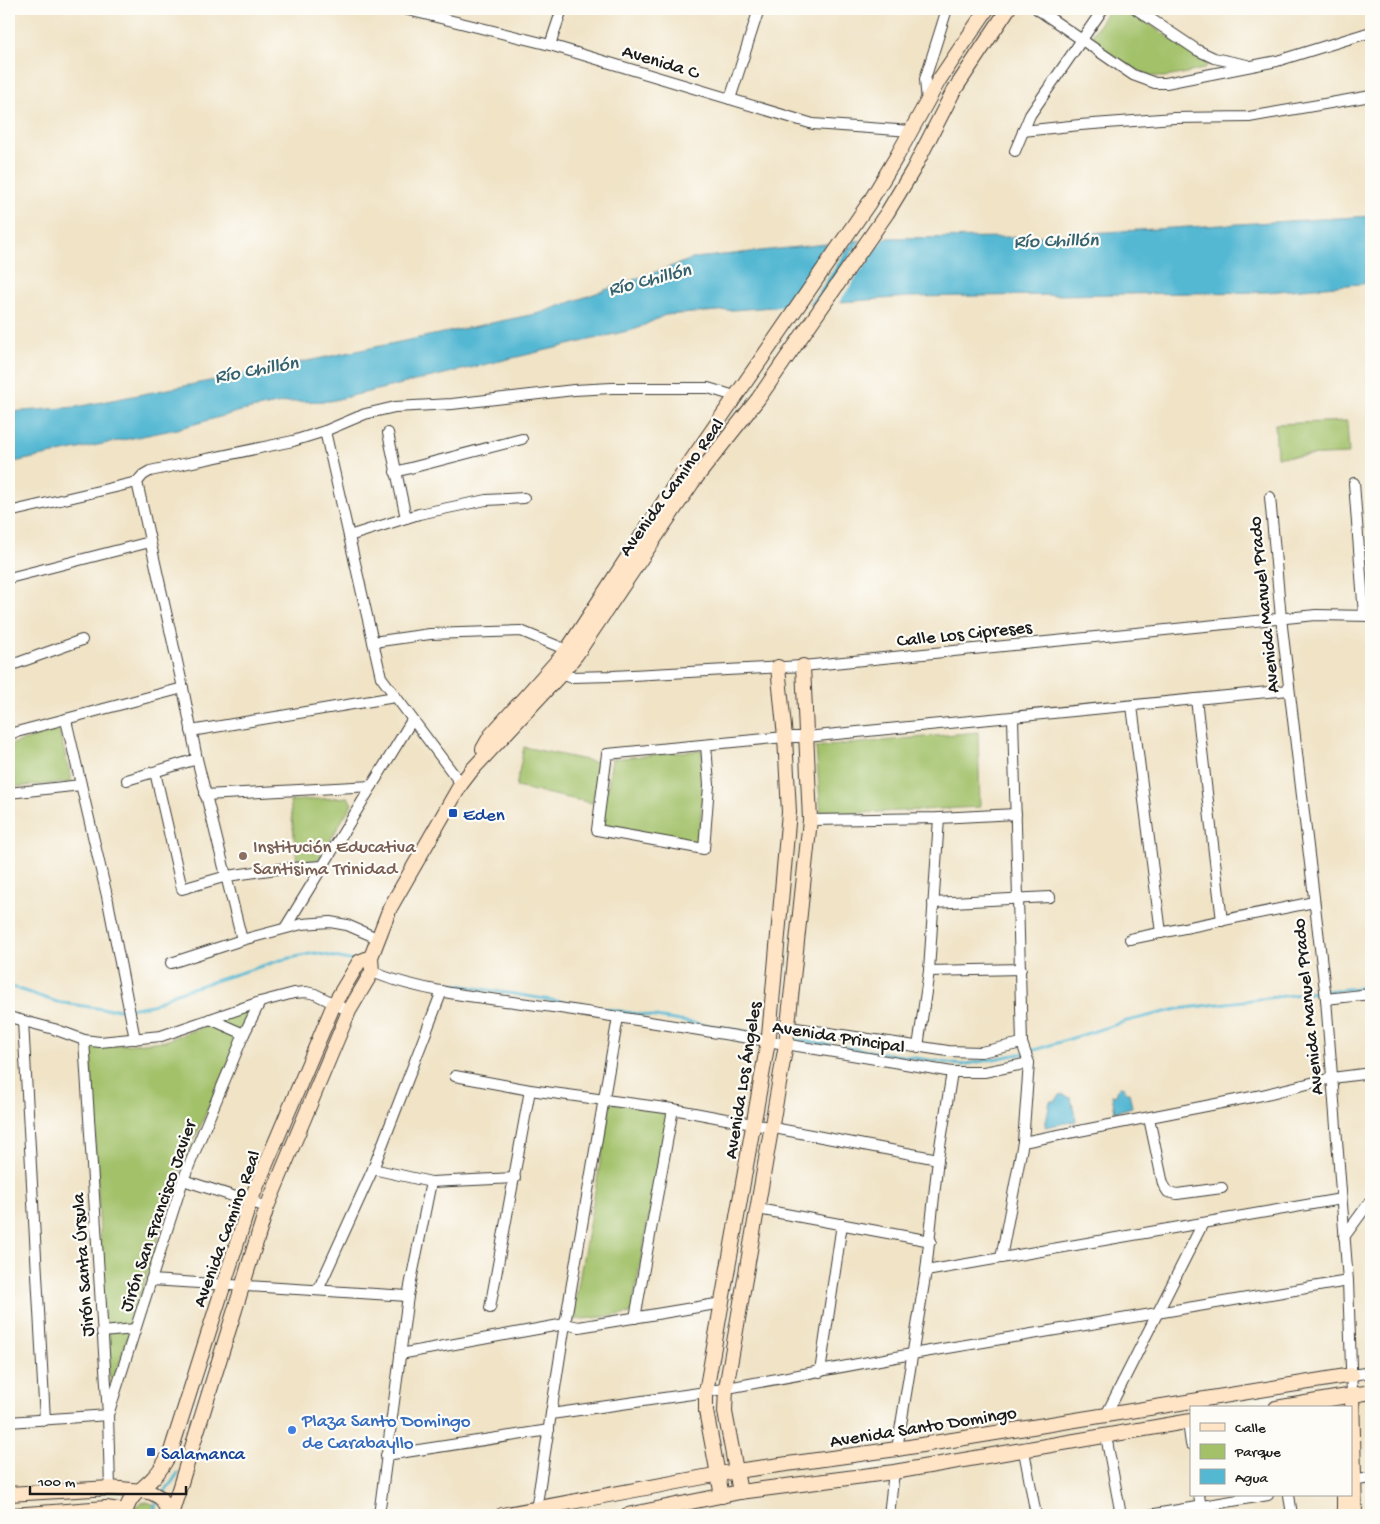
<svg xmlns="http://www.w3.org/2000/svg" width="1380" height="1524" font-family="'Gochi Hand',sans-serif">
  <rect width="100%" height="100%" fill="#fdfcf7"/>
  <filter id="ink" filterUnits="userSpaceOnUse"><feTurbulence type="fractalNoise" baseFrequency=".02" numOctaves="2"/><feDisplacementMap in="SourceGraphic" scale="10" xChannelSelector="R" yChannelSelector="G"/><feConvolveMatrix kernelMatrix="1 2 1 2 8 2 1 2 1" color-interpolation-filters="sRGB"/></filter>
  <filter id="wash" filterUnits="userSpaceOnUse"><feTurbulence type="fractalNoise" baseFrequency=".0096" numOctaves="4" result="noise"/><feDisplacementMap in="SourceGraphic" scale="20" xChannelSelector="R" yChannelSelector="G"/><feGaussianBlur stdDeviation="1.12" result="paint"/><feColorMatrix in="noise" values="0 0 0 0 0 0 0 0 0 0 0 0 0 0 0 0 0 1.4 0 .05"/><feComposite in="paint" operator="in"/></filter>
  <g filter="url(#wash)">
    <rect width="100%" height="100%" fill="#f0e3c6"/>
    <!-- green -->
    <g fill="#a2c169" stroke="#5f6e42">
      <path d="M 1109,9 L 1127,9 L 1195,55 L 1204,58 L 1207,61 L 1207,66 L 1203,69 C 1190,72 1176,76 1163,77 C 1140,78 1109,51 1090,39 Z"/>
      <path d="M 1347,421 L 1349,454 L 1277,457 L 1275,424 Z"/>
      <path d="M 59,730 L 72,782 L 15,787 L 9,763 L 9,745 Z"/>
      <path d="M 978,732 L 980,807 L 821,815 L 816,747 Z"/>
      <path d="M 524,747 L 600,763 L 592,803 L 516,787 Z"/>
      <path d="M 702,750 L 703,789 L 699,843 L 602,824 L 612,759 Z"/>
      <path d="M 348,797 L 352,804 L 318,860 L 297,862 L 290,801 Z"/>
      <path d="M 253,1008 L 178,1176 L 111,1390 L 105,1325 L 90,1048 L 165,1041 Z"/>
      <path d="M 611,1102 L 668,1114 L 631,1314 L 572,1320 Z"/>
      <path d="M 142,1502 L 147,1502 L 155,1505 L 159,1515 L 132,1515 L 135,1507 Z"/>
    </g>
    <!-- water -->
    <g fill="#54b8d3" stroke="#386a78">
      <path d="M 1371,216 L 1371,283 L 1267,292 L 908,297 L 665,315 L 636,329 L 330,401 L 287,402 L 241,411 L 177,429 L 9,463 L 9,412 L 76,407 L 220,379 L 540,313 L 695,258 L 882,238 L 1023,237 Z"/>
      <path d="M 1120,1087 L 1124,1088 L 1125,1092 L 1129,1092 L 1132,1107 L 1115,1112 L 1112,1095 L 1116,1094 L 1118,1089 Z"/>
      <path d="M 1061,1094 L 1071,1098 L 1076,1121 L 1045,1127 L 1050,1101 L 1055,1101 Z"/>
    </g>
    <!-- pier -->
    <g fill="#f0e3c6">
      <path d="M 886,235 L 838,304 L 816,306 L 863,237 Z"/>
      <path d="M 855,238 L 809,306 L 785,308 L 830,241 Z"/>
    </g>
    <g fill="none" stroke-linecap="round" stroke-linejoin="round">
      <!-- stream -->
      <g stroke="#54b8d3" stroke-width="3">
        <path d="M 390,974 L 767,1035"/>
        <path d="M 9,986 L 57,1002 L 103,1009 L 129,1009 L 152,1005 L 176,993 L 281,960 L 315,953 L 354,961"/>
        <path d="M 790,1039 L 962,1065 L 1025,1053 L 1127,1021 L 1178,1009 L 1325,991 L 1371,987"/>
        <path d="M 224,1324 L 224,1318 L 235,1287"/>
        <path d="M 163,1495 L 178,1473"/>
        <path d="M 131,1508 L 144,1515 L 149,1515 L 158,1502"/>
      </g>
    </g>
  </g>
  <g filter="url(#ink)">
    <g fill="none" stroke-linecap="round" stroke-linejoin="round">
      <defs>
        <g id="street">
          <path d="M 404,9 L 550,45 L 813,124 L 911,131"/>
          <path d="M 1037,9 L 1133,75 L 1155,83 L 1166,83 L 1277,61 L 1371,32"/>
          <path d="M 1136,9 L 1197,50 L 1214,58 L 1247,65"/>
          <path d="M 550,45 L 562,9"/>
          <path d="M 730,99 L 759,9"/>
          <path d="M 927,102 L 925,79 L 947,9"/>
          <path d="M 1023,131 L 1080,125 L 1174,118 L 1249,117 L 1371,96"/>
          <path d="M 1015,151 L 1030,115 L 1103,9"/>
          <path d="M 325,431 L 381,677 L 461,784"/>
          <path d="M 388,433 L 406,518"/>
          <path d="M 395,472 L 522,439"/>
          <path d="M 137,482 L 183,688 L 197,759 L 242,940"/>
          <path d="M 1354,483 L 1364,615"/>
          <path d="M 1270,497 L 1281,618 L 1326,999 L 1348,1281 L 1352,1395"/>
          <path d="M 9,512 L 137,482 L 143,475 L 150,471 L 293,441 L 325,431 L 365,414 L 395,407 L 452,404 L 574,390 L 612,388 L 708,388 L 735,396"/>
          <path d="M 349,536 L 419,514 L 486,500 L 524,498"/>
          <path d="M 9,578 L 150,542"/>
          <path d="M 373,642 L 430,634 L 521,631 L 567,650"/>
          <path d="M 9,666 L 82,640"/>
          <path d="M 560,675 L 571,677 L 613,676 L 803,666 L 1316,615 L 1371,616"/>
          <path d="M 1196,699 L 1222,921"/>
          <path d="M 1132,706 L 1161,933"/>
          <path d="M 1013,718 L 1022,1043"/>
          <path d="M 66,720 L 107,896 L 135,1039"/>
          <path d="M 191,731 L 395,697"/>
          <path d="M 9,734 L 183,688"/>
          <path d="M 706,745 L 709,785 L 704,849 L 597,830 L 607,754 L 785,737 L 806,737 L 1289,690"/>
          <path d="M 155,772 L 182,889 L 227,876 L 277,869 L 323,866"/>
          <path d="M 127,780 L 197,759"/>
          <path d="M 9,793 L 81,785"/>
          <path d="M 205,795 L 372,786"/>
          <path d="M 810,820 L 939,818 L 1016,814"/>
          <path d="M 933,903 L 1050,897"/>
          <path d="M 285,928 L 412,720"/>
          <path d="M 1130,939 L 1314,902"/>
          <path d="M 171,963 L 242,940 L 302,924 L 330,922 L 347,925 L 377,938"/>
          <path d="M 929,971 L 1021,969"/>
          <path d="M 372,972 C 434,997 513,1000 579,1011 C 704,1030 828,1051 952,1072 L 984,1072 L 1029,1063"/>
          <path d="M 1326,999 L 1371,994"/>
          <path d="M 9,1017 L 54,1029 L 84,1040 L 100,1042 L 161,1036 L 260,1002 L 294,993 L 306,992 L 315,994 L 349,1011"/>
          <path d="M 210,1019 L 244,1034"/>
          <path d="M 23,1021 L 45,1420"/>
          <path d="M 770,1024 L 948,1051 L 981,1052 L 1022,1043 L 1029,1063 L 1023,1142 L 1001,1258"/>
          <path d="M 84,1040 L 108,1415 L 110,1488"/>
          <path d="M 918,1047 L 929,971 L 939,818"/>
          <path d="M 455,1076 L 530,1090 L 673,1109 L 938,1159"/>
          <path d="M 1149,1118 L 1163,1184 L 1168,1192 L 1177,1194 L 1222,1188"/>
          <path d="M 1023,1142 L 1262,1095 L 1332,1078 L 1371,1073"/>
          <path d="M 373,1169 L 431,1182 L 515,1178"/>
          <path d="M 183,1180 L 267,1207"/>
          <path d="M 758,1209 L 931,1241"/>
          <path d="M 1344,1237 L 1371,1200"/>
          <path d="M 926,1271 L 1341,1199"/>
          <path d="M 151,1280 L 408,1296"/>
          <path d="M 318,1290 L 373,1169 L 442,991"/>
          <path d="M 490,1308 L 530,1090"/>
          <path d="M 635,1318 L 673,1109"/>
          <path d="M 102,1332 L 135,1329"/>
          <path d="M 400,1354 L 565,1324 L 579,1327 L 722,1303"/>
          <path d="M 820,1372 L 842,1224"/>
          <path d="M 1352,1375 L 1371,1372"/>
          <path d="M 551,1414 L 706,1392 L 912,1354 L 1348,1281"/>
          <path d="M 1106,1415 L 1203,1223"/>
          <path d="M 9,1422 L 108,1415 L 183,1180 L 244,1034 L 260,1002"/>
          <path d="M 1188,1422 L 1191,1444"/>
          <path d="M 1106,1436 L 1121,1515"/>
          <path d="M 897,1449 L 926,1271 L 938,1159 L 952,1072"/>
          <path d="M 1024,1451 L 1036,1515"/>
          <path d="M 386,1455 L 549,1430"/>
          <path d="M 1351,1481 L 1371,1478"/>
          <path d="M 1199,1495 L 1202,1515"/>
          <path d="M 1289,1495 L 1292,1515"/>
          <path d="M 536,1510 L 565,1324 L 618,1017"/>
          <path d="M 379,1515 L 408,1296 L 431,1182"/>
          <path d="M 889,1515 L 894,1472"/>
          <path d="M 1149,1515 L 1268,1495"/>
        </g>
        <g id="secondary">
          <path d="M 483,749 L 491,735 L 567,650 L 682,474 L 869,203 L 897,156 L 939,80 L 987,9"/>
          <path d="M 1352,1395 L 1355,1515"/>
          <path d="M 1276,1408 L 1371,1392"/>
          <path d="M 740,1492 L 725,1412 L 726,1388 L 786,1044 L 810,820 L 803,666"/>
          <path d="M 9,1494 L 110,1488 L 142,1491 L 152,1493 L 161,1498 L 170,1515"/>
          <path d="M 1344,1495 L 1344,1515"/>
          <path d="M 722,1496 L 706,1411 L 706,1392 L 769,1036 L 789,812 L 785,737 L 778,667"/>
          <path d="M 13,1515 L 106,1508 L 125,1511"/>
          <path d="M 125,1515 C 129,1494 140,1492 153,1478 C 161,1470 166,1461 171,1451 L 250,1202 L 334,1004 L 359,962 L 371,957"/>
          <path d="M 171,1515 L 267,1207 L 349,1011 L 372,972 L 371,957 L 390,908 L 461,784 L 471,771 L 560,675 L 576,655 L 692,483 L 758,399 L 887,213 L 913,170 L 953,92 L 1008,9"/>
          <path d="M 502,1515 L 736,1471 L 897,1449 L 1352,1375"/>
          <path d="M 627,1515 L 740,1492 L 894,1472 L 1191,1421"/>
        </g>
      </defs>
      <!-- street casing -->
      <use href="#street" stroke="#3c3a36" stroke-width="12"/>
      <!-- secondary casing -->
      <use href="#secondary" stroke="#3c3a36" stroke-width="16"/>
      <!-- street -->
      <use href="#street" stroke="#fff" stroke-width="10"/>
      <!-- secondary -->
      <use href="#secondary" stroke="#ffe4c6" stroke-width="14"/>
    </g>
  </g>
  <!-- markers -->
  <g fill="#1a4fb4" stroke="#fdfcf7" stroke-width="2">
    <rect x="448" y="808" width="10" height="10" rx="2.5"/>
    <rect x="146" y="1447" width="10" height="10" rx="2.5"/>
  </g>
  <circle fill="#8d6e63" stroke="#fdfcf7" stroke-width="2" cx="243" cy="856" r="5"/>
  <circle fill="#3f7fe0" stroke="#fdfcf7" stroke-width="2" cx="292" cy="1430" r="5"/>
  <g text-anchor="middle" stroke-width="4.5" stroke-linejoin="round" paint-order="stroke">
    <!-- street labels -->
    <g font-size="19" fill="#1c1c1c" stroke="#fdfcf7">
      <text transform="translate(661 60) rotate(17)" y="7">Avenida C</text>
      <text transform="translate(670 486) rotate(-54)" y="7">Avenida Camino Real</text>
      <text transform="translate(1262 605) rotate(-96)" y="7">Avenida Manuel Prado</text>
      <text transform="translate(964 632) rotate(-6)" y="7">Calle Los Cipreses</text>
      <text transform="translate(1306 1007) rotate(-96)" y="7">Avenida Manuel Prado</text>
      <text transform="translate(839 1035) rotate(9)" y="7">Avenida Principal</text>
      <text transform="translate(741 1080) rotate(-81)" y="7">Avenida Los Ángeles</text>
      <text transform="translate(156 1215) rotate(-71)" y="7">Jirón San Francisco Javier</text>
      <text transform="translate(225 1228) rotate(-70)" y="7">Avenida Camino Real</text>
      <text transform="translate(81 1265) rotate(-94)" y="7">Jirón Santa Úrsula</text>
      <text transform="translate(923 1425) rotate(-9)" y="7">Avenida Santo Domingo</text>
    </g>
    <!-- transit labels -->
    <g font-size="19" fill="#164399" stroke="#fdfcf7" text-anchor="start">
      <text x="463" y="820">Eden</text>
      <text x="161" y="1459">Salamanca</text>
    </g>
    <!-- education labels -->
    <g font-size="19" fill="#785e54" stroke="#fdfcf7" text-anchor="start">
      <text x="253" y="852">Institución Educativa<tspan x="253" dy="22">Santisima Trinidad</tspan></text>
    </g>
    <!-- shop labels -->
    <g font-size="19" fill="#366cbe" stroke="#fdfcf7" text-anchor="start">
      <text x="302" y="1426">Plaza Santo Domingo<tspan x="302" dy="22">de Carabayllo</tspan></text>
    </g>
    <!-- water labels -->
    <g font-size="20" font-style="italic" fill="#35626e" stroke="#fdfcf7">
      <text transform="translate(1056 239) rotate(-1)" y="7">Río Chillón</text>
      <text transform="translate(649 278) rotate(-14)" y="7">Río Chillón</text>
      <text transform="translate(256 368) rotate(-10)" y="7">Río Chillón</text>
    </g>
  </g>
  <!-- margin -->
  <rect width="1380" height="1524" fill="none" stroke="#fdfcf7" stroke-width="30"/>
  <!-- legend -->
  <rect x="1190" y="1406" width="162" height="90" fill="#fdfcf7" stroke="#a3a29f"/>
  <rect x="1200" y="1423" width="25" height="8" fill="#ffe4c6" stroke="#a3a29f"/>
  <text x="1235" y="1432" font-size="15" fill="#1c1c1c">Calle</text>
  <rect x="1200" y="1444" width="25" height="15" fill="#a2c169" stroke="#a3a29f"/>
  <text x="1235" y="1456" font-size="15" fill="#1c1c1c">Parque</text>
  <rect x="1200" y="1469" width="25" height="15" fill="#54b8d3" stroke="#a3a29f"/>
  <text x="1235" y="1482" font-size="15" fill="#1c1c1c">Agua</text>
  <!-- scale -->
  <path d="M30 1486v8h156v-8" fill="none" stroke="#1c1c1c" stroke-width="2.5"/>
  <text x="38" y="1486" font-size="15" fill="#1c1c1c" stroke="#fdfcf7" stroke-width="4" paint-order="stroke">100 m</text>
</svg>
